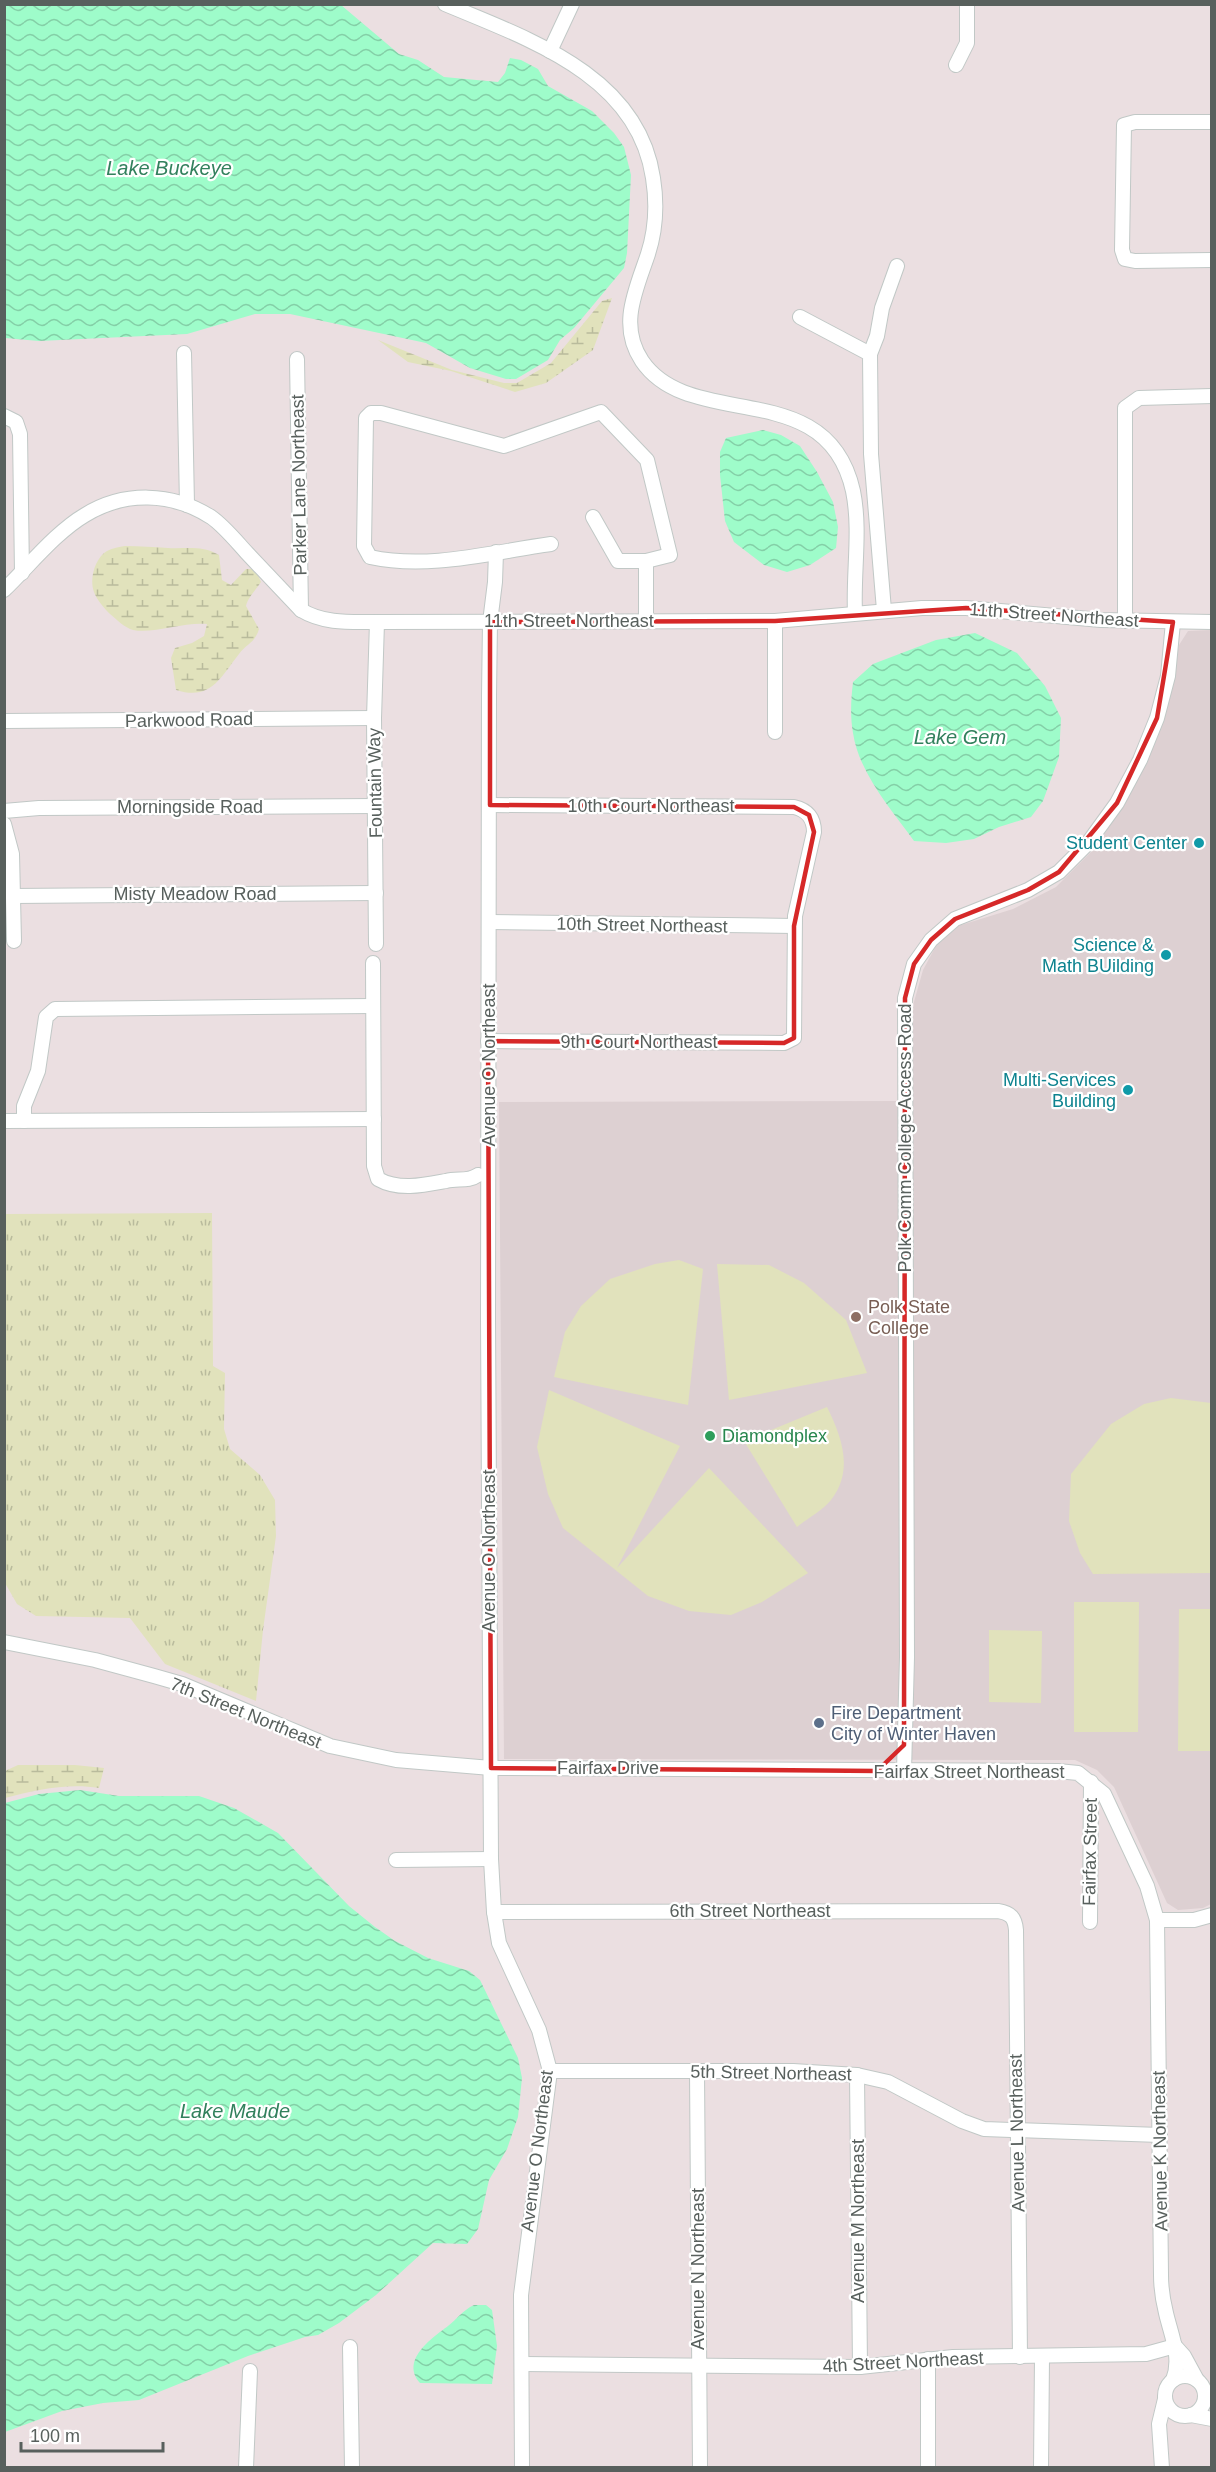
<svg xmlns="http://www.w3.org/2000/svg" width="1216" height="2472" font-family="Arial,sans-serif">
  <defs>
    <pattern id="wetland-marsh" width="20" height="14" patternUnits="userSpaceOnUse" patternTransform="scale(1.5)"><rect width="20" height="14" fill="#e1e2bc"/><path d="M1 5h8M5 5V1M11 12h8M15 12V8" fill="none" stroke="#b9bb9c"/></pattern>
    <pattern id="park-tufts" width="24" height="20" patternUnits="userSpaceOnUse" patternTransform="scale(1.5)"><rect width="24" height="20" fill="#e1e2bc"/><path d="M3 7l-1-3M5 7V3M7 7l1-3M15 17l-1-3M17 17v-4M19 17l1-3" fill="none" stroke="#b9bb9c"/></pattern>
    <pattern id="water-waves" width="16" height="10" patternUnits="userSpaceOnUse" patternTransform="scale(1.5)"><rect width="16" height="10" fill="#9efcca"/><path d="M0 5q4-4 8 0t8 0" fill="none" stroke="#84cfa7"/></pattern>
  </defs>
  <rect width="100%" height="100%" fill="#ebdfe1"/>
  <!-- education -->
  <path fill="#ddd0d2" d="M 1211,630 L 1211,1904 L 1203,1908 L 1178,1910 L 1167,1903 L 1114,1787 L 1097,1770 L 1075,1760 L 504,1759 L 499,1102 L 911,1101 L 910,1016 L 923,970 L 937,944 L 958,926 L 1013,909 L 1056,887 L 1098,845 L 1138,779 L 1164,720 L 1179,645 L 1188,631 Z"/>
  <!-- wetland -->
  <g fill="url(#wetland-marsh)">
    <path d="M 612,298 L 593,350 L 546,383 L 515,392 L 451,371 L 408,362 L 378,340 L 452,370 L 504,383 L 517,383 L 551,363 L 602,301 Z"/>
    <path d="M 125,546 C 140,546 154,547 168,548 C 187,549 202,545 219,555 L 222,580 L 231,585 L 246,569 L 255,569 L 261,582 C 256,590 248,597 246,606 L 259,629 C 255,643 247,643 239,654 C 220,678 211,701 176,690 L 171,658 L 175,648 L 192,643 L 204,636 L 207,624 C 183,622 154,634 133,630 C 125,628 116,619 110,614 C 104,608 97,600 94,592 C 89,579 95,558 107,551 C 113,548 119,547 125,546 Z"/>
    <path d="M 18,1765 L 75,1765 L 104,1768 L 99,1788 C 67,1783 36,1790 5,1798 L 5,1771 Z"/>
  </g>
  <!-- park -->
  <path fill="url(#park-tufts)" d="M 212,1213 L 213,1366 L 225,1373 L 224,1429 L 230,1449 L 260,1475 L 275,1500 L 276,1536 L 263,1630 L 256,1701 L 165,1664 L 130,1618 L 36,1616 L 17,1604 L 5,1583 L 5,1214 Z"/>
  <!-- garden -->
  <g fill="#e1e2bc">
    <path d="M 679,1260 L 703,1269 L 688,1405 L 554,1377 L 565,1332 L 581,1306 L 610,1279 L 655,1264 Z"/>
    <path d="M 717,1264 L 769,1265 L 804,1283 L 846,1320 L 867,1373 L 729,1400 Z"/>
    <path d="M 549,1390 L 680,1446 L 617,1568 L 709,1468 L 808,1573 L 762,1602 L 731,1615 L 689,1611 L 648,1596 L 563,1528 L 548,1494 L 537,1447 Z"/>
    <path d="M 1171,1398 L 1211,1403 L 1211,1573 L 1093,1574 L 1080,1553 L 1069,1521 L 1071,1474 L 1111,1424 L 1144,1404 Z"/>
    <path d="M 827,1407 C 842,1437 854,1471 831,1500 C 823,1510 808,1518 797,1527 L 744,1441 Z"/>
    <path d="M 1074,1602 L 1139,1602 L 1138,1732 L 1074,1732 Z"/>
    <path d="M 1179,1609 L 1211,1609 L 1211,1751 L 1178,1751 Z"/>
    <path d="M 989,1630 L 1042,1631 L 1041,1703 L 989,1702 Z"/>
  </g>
  <!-- water -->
  <g fill="url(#water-waves)">
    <path d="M 5,4 L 341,5 L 399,54 L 418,60 L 444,77 L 498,82 L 505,73 L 510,58 L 521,60 L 538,69 L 548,86 L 592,111 L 614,133 L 624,147 L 631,175 L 627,253 L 624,268 L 574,328 L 560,340 L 548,360 L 516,379 L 506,379 L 470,368 L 426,343 L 290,314 L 255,314 L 187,334 L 39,341 L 5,338 Z"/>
    <path d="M 763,430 L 781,435 L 800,446 L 817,472 L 833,502 L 838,527 L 836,548 L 810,565 L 787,572 L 764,565 L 734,542 L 725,521 L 720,475 L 720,452 L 726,438 Z"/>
    <path d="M 975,633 L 1017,653 L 1045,686 L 1061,718 L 1059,757 L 1043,801 L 1031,817 L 999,827 L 974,839 L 946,843 L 914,841 C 891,809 859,773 853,733 C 850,716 851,699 853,682 L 873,664 L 936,640 Z"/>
    <path d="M 80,1790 L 119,1796 L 199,1796 L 234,1808 L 278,1833 L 349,1906 L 375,1927 L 395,1941 L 428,1958 L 469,1971 L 480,1980 L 518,2058 L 522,2078 L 518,2117 L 507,2149 L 489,2180 L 478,2229 L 467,2244 L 433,2243 L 376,2295 L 339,2323 L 318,2335 L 305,2337 L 248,2356 L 139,2400 L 103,2403 L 62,2411 L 5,2432 L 5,1803 L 39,1794 Z"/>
    <path d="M 474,2305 L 486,2305 L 492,2310 L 497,2346 L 492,2384 L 420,2383 C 400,2360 432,2338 448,2326 C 457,2319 463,2310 474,2305 Z"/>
  </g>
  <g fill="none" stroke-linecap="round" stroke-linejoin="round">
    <defs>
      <g id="minor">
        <path d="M 445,4 C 528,39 638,75 653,178 C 657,203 656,229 648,254 C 636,290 618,325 642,361 C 691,433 827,374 853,491 C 861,530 853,573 855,613"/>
        <path d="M 550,51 L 572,4"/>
        <path d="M 956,65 L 967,43 L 967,4"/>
        <path d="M 1212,122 L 1135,122 L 1124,125 L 1122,250 L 1125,259 L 1135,261 L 1212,260"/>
        <path d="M 800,317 L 870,354 L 871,454 L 884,610"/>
        <path d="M 184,353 L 187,505"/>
        <path d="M 870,354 L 877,336 L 882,308 L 897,266"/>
        <path d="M 297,359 L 301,610"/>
        <path d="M 4,416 L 16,422 L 20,434 L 22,573"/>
        <path d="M 551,544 C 492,552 429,570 370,557 L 364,546 L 366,418 L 371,413 L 381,413 L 504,446 L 601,412 L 647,460 L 670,555 L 646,561 L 618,561 L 593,517"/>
        <path d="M 496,552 L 495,582 L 490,622 L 489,696 L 488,1318 L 491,1859 L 494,1912 L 499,1943 L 539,2030 L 550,2071 L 521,2295 L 522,2468"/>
        <path d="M 4,590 C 29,566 56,532 85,515 C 124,491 172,492 211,517 C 224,526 236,541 247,553 C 265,572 283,591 301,610 C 324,624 350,622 377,622 L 775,621 L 922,608 L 966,608 L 1101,620 L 1212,622"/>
        <path d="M 646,621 L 646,561"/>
        <path d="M 775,621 L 775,732"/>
        <path d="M 1125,621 L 1125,408 L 1139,398 L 1212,396"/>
        <path d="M 4,721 L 374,718"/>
        <path d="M 4,811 L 39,808 L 376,806"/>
        <path d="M 4,824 L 12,854 L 14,941"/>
        <path d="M 13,896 L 376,893"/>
        <path d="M 489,922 L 794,926"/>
        <path d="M 376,944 L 374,718 L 377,622"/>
        <path d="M 373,963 L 374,1166 L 378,1179 C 399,1191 425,1185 446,1181 C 458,1178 468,1182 478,1175"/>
        <path d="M 488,1041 L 784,1043 L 794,1038 L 795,916 L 814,832 C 814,818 807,810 794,807 L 490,805"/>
        <path d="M 4,1121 L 374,1119"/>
        <path d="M 24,1121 L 24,1106 L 38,1071 L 46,1017 L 55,1009 L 373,1006"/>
        <path d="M 4,1642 L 95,1660 L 154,1676 L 182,1684 L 330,1746 L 396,1760 L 491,1768 L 1058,1771 L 1078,1773 L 1104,1794 L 1147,1886 L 1157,1920 L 1161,2275 C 1161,2288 1163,2301 1166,2313 C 1171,2335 1182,2358 1173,2380"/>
        <path d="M 904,1771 L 907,1657 L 905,998 L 914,964 L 931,940 L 955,919 L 1028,890 L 1059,872 L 1088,843 L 1117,803 L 1140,760 L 1157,718 L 1168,676 L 1173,622"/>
        <path d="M 396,1860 L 491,1859"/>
        <path d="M 494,1912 L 998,1911 C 1011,1913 1015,1918 1016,1930 L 1020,2357"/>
        <path d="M 1157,1920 L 1194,1920 L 1212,1915"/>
        <path d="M 1090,1922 L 1091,1782"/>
        <path d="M 550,2071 L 793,2071 L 857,2075 L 888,2082 L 962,2121 L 984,2129 L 1160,2135"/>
        <path d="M 697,2071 L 700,2468"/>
        <path d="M 857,2075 L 860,2367"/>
        <path d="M 1175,2346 L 1184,2356 L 1197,2380"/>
        <path d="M 350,2347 L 352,2468"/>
        <path d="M 522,2364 L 860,2367 L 953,2357 L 1146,2354 L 1175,2346"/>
        <circle cx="1185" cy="2396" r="20"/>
        <path d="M 1191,2415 L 1212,2419"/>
        <path d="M 246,2468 L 250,2371"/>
        <path d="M 928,2468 L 928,2359"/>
        <path d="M 1041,2468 L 1042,2357"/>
        <path d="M 1162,2468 L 1159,2424 L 1165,2399"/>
      </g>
    </defs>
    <!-- minor casing -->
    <use href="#minor" stroke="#c1c8c6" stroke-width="16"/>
    <!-- minor -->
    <use href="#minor" stroke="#fff" stroke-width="14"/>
  </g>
  <!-- marked area -->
  <path fill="none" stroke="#d62828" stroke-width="4.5" stroke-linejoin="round" d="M 966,608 L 1173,622 L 1157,718 L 1117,803 L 1059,872 L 1028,890 L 955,919 L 931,940 L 914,964 L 905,998 L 904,1745 L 877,1771 L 491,1768 L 488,1041 L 784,1043 L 794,1038 L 794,926 L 814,832 L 809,815 L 794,807 L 490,805 L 490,622 L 775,621 Z"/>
  <!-- markers -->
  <g fill="#0f9aa8" stroke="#fff" stroke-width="2">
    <circle cx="1199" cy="843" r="6"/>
    <circle cx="1166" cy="955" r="6"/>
    <circle cx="1128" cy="1090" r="6"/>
  </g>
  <circle fill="#8d6e63" stroke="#fff" stroke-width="2" cx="856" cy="1317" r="6"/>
  <circle fill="#2e9e5b" stroke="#fff" stroke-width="2" cx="710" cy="1436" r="6"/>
  <circle fill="#5c6f8a" stroke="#fff" stroke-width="2" cx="819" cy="1723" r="6"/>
  <g text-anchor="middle" stroke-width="4.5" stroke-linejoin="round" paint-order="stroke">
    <!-- street labels -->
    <g font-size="18" fill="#58605d" stroke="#fff">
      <text transform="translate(299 485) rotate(-91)" y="6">Parker Lane Northeast</text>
      <text transform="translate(1054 615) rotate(4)" y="6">11th Street Northeast</text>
      <text x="569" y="627">11th Street Northeast</text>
      <text transform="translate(189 720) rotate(-1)" y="6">Parkwood Road</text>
      <text transform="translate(375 783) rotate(-91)" y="6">Fountain Way</text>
      <text x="651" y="812">10th Court Northeast</text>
      <text x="190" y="813">Morningside Road</text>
      <text x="195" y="900">Misty Meadow Road</text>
      <text transform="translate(642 925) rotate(1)" y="6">10th Street Northeast</text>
      <text x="639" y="1048">9th Court Northeast</text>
      <text transform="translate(489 1065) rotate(-90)" y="6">Avenue O Northeast</text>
      <text transform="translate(905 1138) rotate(-90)" y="6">Polk Comm College Access Road</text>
      <text transform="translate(489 1551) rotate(-90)" y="6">Avenue O Northeast</text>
      <text transform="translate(246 1713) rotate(22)" y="6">7th Street Northeast</text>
      <text x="608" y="1774">Fairfax Drive</text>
      <text x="969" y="1778">Fairfax Street Northeast</text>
      <text transform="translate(1090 1852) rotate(-89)" y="6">Fairfax Street</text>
      <text x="750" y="1917">6th Street Northeast</text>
      <text transform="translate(771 2073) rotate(1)" y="6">5th Street Northeast</text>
      <text transform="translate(1017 2133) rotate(-91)" y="6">Avenue L Northeast</text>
      <text transform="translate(537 2151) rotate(-83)" y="6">Avenue O Northeast</text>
      <text transform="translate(1160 2151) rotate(-91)" y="6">Avenue K Northeast</text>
      <text transform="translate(858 2221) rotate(-90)" y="6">Avenue M Northeast</text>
      <text transform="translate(698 2269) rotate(-90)" y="6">Avenue N Northeast</text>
      <text transform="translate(903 2362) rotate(-3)" y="6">4th Street Northeast</text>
    </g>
    <!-- culture labels -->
    <g font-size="18" fill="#0d838f" stroke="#fff" text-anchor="end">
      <text x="1187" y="849">Student Center</text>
      <text x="1154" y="951">Science &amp;<tspan x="1154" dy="21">Math BUilding</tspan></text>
      <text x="1116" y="1086">Multi-Services<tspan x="1116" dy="21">Building</tspan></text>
    </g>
    <!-- education labels -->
    <g font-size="18" fill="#785e54" stroke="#fff" text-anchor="start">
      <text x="868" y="1313">Polk State<tspan x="868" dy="21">College</tspan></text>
    </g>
    <!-- leisure labels -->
    <g font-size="18" fill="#27864d" stroke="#fff" text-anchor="start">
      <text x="722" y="1442">Diamondplex</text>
    </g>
    <!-- service labels -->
    <g font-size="18" fill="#4e5e75" stroke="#fff" text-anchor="start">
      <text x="831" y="1719">Fire Department<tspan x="831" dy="21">City of Winter Haven</tspan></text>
    </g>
    <!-- water labels -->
    <g font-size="20" font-style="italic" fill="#32815d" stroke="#fff">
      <text x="169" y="175">Lake Buckeye</text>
      <text x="960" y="744">Lake Gem</text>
      <text x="235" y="2118">Lake Maude</text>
    </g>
  </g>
  <!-- border -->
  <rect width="1216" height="2472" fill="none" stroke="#58605d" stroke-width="12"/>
  <!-- scale -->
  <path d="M21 2442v9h142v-9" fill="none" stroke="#58605d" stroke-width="3"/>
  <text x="30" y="2442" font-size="18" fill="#58605d" stroke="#ffffff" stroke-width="4.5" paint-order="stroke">100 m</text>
</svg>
